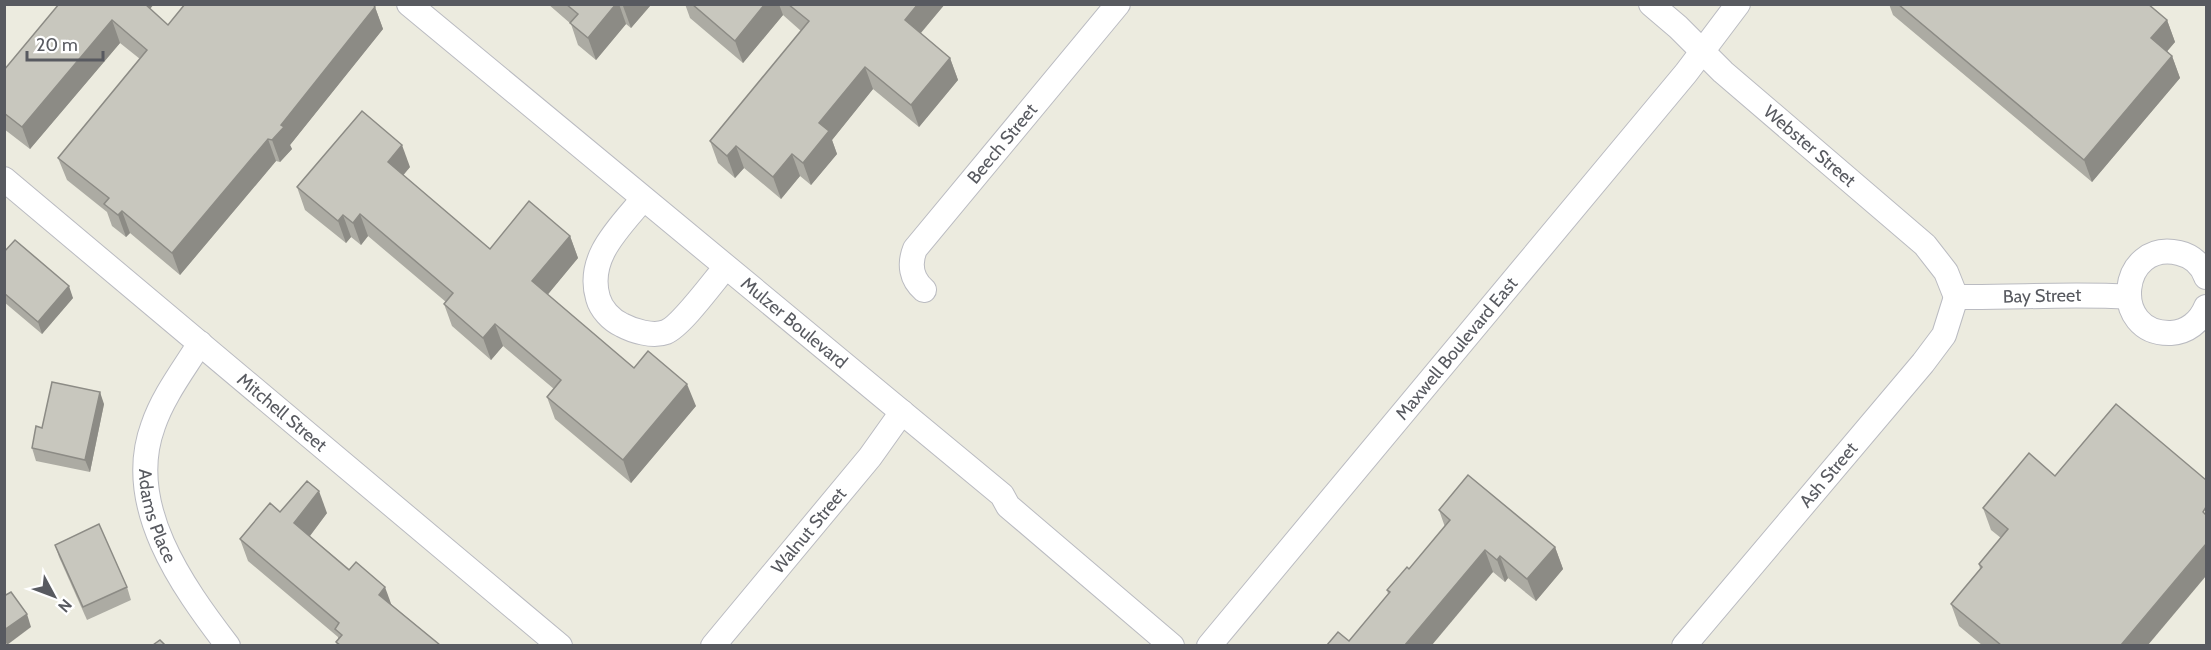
<svg xmlns="http://www.w3.org/2000/svg" width="2211" height="650" font-family="Cabin,sans-serif">
  <rect width="100%" height="100%" fill="#ecebdf"/>
  <g fill="none" stroke-linecap="round" stroke-linejoin="round">
    <defs>
      <g id="street">
        <path id="s1" d="M 409,4 L 1002,495 L 1008,506 L 1172,646"/>
        <path id="s2" d="M 1651,4 L 1678,27 L 1723,72 L 1925,245 L 1946,272 L 1956,297"/>
        <path id="s3" d="M 4,179 L 560,646"/>
        <path d="M 643,199 C 619,228 586,258 598,298 C 601,309 611,320 622,325 C 633,331 653,337 666,332 C 681,326 713,282 725,268"/>
        <path d="M 2206,277 C 2202,265 2192,256 2179,253 C 2119,239 2109,335 2171,333 C 2187,332 2200,322 2206,307"/>
        <path id="s4" d="M 924,290 C 911,279 909,264 915,249 L 1118,4"/>
        <path id="s5" d="M 1956,297 C 2014,298 2071,293 2129,297"/>
        <path id="s6" d="M 200,343 C 184,369 163,396 153,426 C 124,505 182,586 228,646"/>
        <path id="s7" d="M 713,646 L 870,457 L 902,412"/>
        <path id="s8" d="M 1209,646 L 1686,73 L 1738,4"/>
        <path id="s9" d="M 1684,646 L 1923,363 L 1944,335 L 1956,297"/>
      </g>
    </defs>
    <!-- street casing -->
    <use href="#street" stroke="#babbc1" stroke-width="26"/>
    <!-- street -->
    <use href="#street" stroke="#fff" stroke-width="24"/>
  </g>
  <!-- wall -->
  <g fill="#acaba3">
    <path d="M 59,4 L 150,9 L 168,25 L 375,7 L 383,29 L 290,145 L 292,149 L 280,162 L 276,161 L 180,275 L 130,233 L 126,237 L 112,226 L 107,212 L 67,180 L 58,158 L 140,59 L 120,43 L 30,149 L 4,129 L 4,70 Z"/>
    <path d="M 548,4 L 649,4 L 650,6 L 631,28 L 626,24 L 596,60 L 578,45 L 571,24 Z"/>
    <path d="M 685,4 L 945,4 L 921,33 L 950,58 L 958,80 L 919,127 L 873,89 L 832,140 L 837,154 L 811,185 L 800,176 L 781,199 L 744,168 L 735,178 L 718,163 L 710,141 L 801,31 L 783,15 L 743,63 L 690,18 Z"/>
    <path d="M 1889,4 L 2148,4 L 2167,20 L 2175,42 L 2167,51 L 2172,56 L 2180,78 L 2092,182 L 1893,15 Z"/>
    <path d="M 410,167 L 403,175 L 490,249 L 570,236 L 578,258 L 547,295 L 634,368 L 696,406 L 631,483 L 555,419 L 547,397 L 554,389 L 503,346 L 491,360 L 452,326 L 444,304 L 446,302 L 368,236 L 361,245 L 351,237 L 346,243 L 305,210 L 297,187 Z"/>
    <path d="M 4,252 L 73,298 L 42,334 L 4,302 Z"/>
    <path d="M 104,404 L 90,472 L 36,461 L 32,448 L 42,428 Z"/>
    <path d="M 2055,476 L 2148,645 L 1982,645 L 1959,626 L 1951,604 L 1980,569 L 1979,564 L 2001,538 L 1991,530 L 1983,508 Z"/>
    <path d="M 1439,510 L 1555,547 L 1563,569 L 1536,601 L 1508,578 L 1505,582 L 1493,572 L 1349,641 L 1388,594 L 1387,590 L 1409,569 L 1445,527 Z"/>
    <path d="M 280,512 L 327,513 L 310,536 L 440,645 L 337,645 L 336,642 L 338,639 L 338,637 L 248,561 L 240,539 Z"/>
    <path d="M 55,545 L 127,587 L 131,600 L 87,620 L 59,557 Z"/>
  </g>
  <!-- shaded-wall -->
  <g fill="#8c8b85">
    <path d="M 138,4 L 154,4 L 143,18 Z"/>
    <path d="M 616,4 L 619,4 L 626,24 L 596,60 L 588,38 Z"/>
    <path d="M 624,4 L 649,4 L 650,6 L 631,28 L 623,6 Z"/>
    <path d="M 765,4 L 779,4 L 783,15 L 743,63 L 735,41 Z"/>
    <path d="M 918,4 L 945,4 L 913,42 L 905,20 Z"/>
    <path d="M 375,7 L 383,29 L 290,145 L 292,149 L 280,162 L 272,140 L 281,125 Z"/>
    <path d="M 112,20 L 120,43 L 30,149 L 22,127 Z"/>
    <path d="M 2167,20 L 2175,42 L 2159,61 L 2151,38 Z"/>
    <path d="M 2172,56 L 2180,78 L 2092,182 L 2084,160 Z"/>
    <path d="M 950,58 L 958,80 L 919,127 L 911,105 Z"/>
    <path d="M 865,67 L 873,89 L 832,140 L 837,154 L 811,185 L 803,163 L 819,123 Z"/>
    <path d="M 268,139 L 276,161 L 180,275 L 172,253 Z"/>
    <path d="M 402,145 L 410,167 L 396,184 L 388,162 Z"/>
    <path d="M 736,146 L 744,168 L 735,178 L 727,156 Z"/>
    <path d="M 792,154 L 800,176 L 781,199 L 773,177 Z"/>
    <path d="M 122,211 L 130,233 L 126,237 L 118,215 Z"/>
    <path d="M 360,214 L 368,236 L 361,245 L 353,223 Z"/>
    <path d="M 343,215 L 351,237 L 346,243 L 338,221 Z"/>
    <path d="M 570,236 L 578,258 L 540,304 L 532,281 Z"/>
    <path d="M 69,286 L 73,298 L 42,334 L 38,322 Z"/>
    <path d="M 495,324 L 503,346 L 491,360 L 483,338 Z"/>
    <path d="M 687,384 L 696,406 L 631,483 L 623,460 Z"/>
    <path d="M 100,392 L 104,404 L 90,472 L 85,460 Z"/>
    <path d="M 319,491 L 327,513 L 303,545 L 294,523 Z"/>
    <path d="M 2206,544 L 2206,576 L 2148,645 L 2121,645 Z"/>
    <path d="M 1555,547 L 1563,569 L 1536,601 L 1527,579 Z"/>
    <path d="M 1485,550 L 1493,572 L 1432,645 L 1405,645 Z"/>
    <path d="M 1500,556 L 1508,578 L 1505,582 L 1497,560 Z"/>
    <path d="M 385,587 L 393,609 L 379,595 Z"/>
    <path d="M 27,614 L 31,627 L 7,645 L 4,639 L 4,630 Z"/>
  </g>
  <!-- building -->
  <g fill="#c8c7be" stroke="#8c8b85" stroke-width="1.5">
    <path d="M 59,4 L 145,4 L 168,25 L 185,4 L 373,4 L 375,7 L 281,125 L 284,127 L 272,140 L 268,139 L 172,253 L 122,211 L 118,215 L 104,204 L 109,198 L 58,158 L 147,50 L 112,20 L 22,127 L 4,113 L 4,70 Z"/>
    <path d="M 566,4 L 616,4 L 588,38 L 570,23 L 578,14 Z"/>
    <path d="M 692,4 L 765,4 L 735,41 Z"/>
    <path d="M 788,4 L 918,4 L 905,20 L 950,58 L 911,105 L 865,67 L 819,123 L 829,131 L 803,163 L 792,154 L 773,177 L 736,146 L 727,156 L 710,141 L 809,21 Z"/>
    <path d="M 1898,4 L 2148,4 L 2167,20 L 2151,38 L 2172,56 L 2084,160 Z"/>
    <path d="M 362,111 L 402,145 L 388,162 L 490,249 L 529,201 L 570,236 L 532,281 L 634,368 L 648,351 L 687,384 L 623,460 L 547,397 L 561,380 L 495,324 L 483,338 L 444,304 L 453,293 L 360,214 L 353,223 L 343,215 L 338,221 L 297,187 Z"/>
    <path d="M 15,240 L 69,286 L 38,322 L 4,293 L 4,252 Z"/>
    <path d="M 52,382 L 100,392 L 85,460 L 32,448 L 36,426 L 42,428 Z"/>
    <path d="M 2116,404 L 2206,480 L 2206,507 L 2203,512 L 2206,515 L 2206,544 L 2121,645 L 2001,645 L 1951,604 L 1982,567 L 1979,564 L 2008,529 L 1983,508 L 2029,453 L 2055,476 Z"/>
    <path d="M 1468,475 L 1555,547 L 1527,579 L 1500,556 L 1497,560 L 1485,550 L 1405,645 L 1327,645 L 1338,632 L 1349,641 L 1390,592 L 1387,590 L 1407,567 L 1409,569 L 1450,520 L 1439,510 Z"/>
    <path d="M 307,481 L 319,491 L 294,523 L 349,570 L 356,562 L 385,587 L 379,595 L 440,645 L 340,645 L 336,642 L 342,635 L 335,629 L 339,623 L 240,539 L 270,503 L 280,512 Z"/>
    <path d="M 99,524 L 127,587 L 83,607 L 55,545 Z"/>
    <path d="M 11,592 L 27,614 L 4,630 L 4,596 Z"/>
    <path d="M 160,640 L 165,645 L 153,645 Z"/>
  </g>
  <g text-anchor="middle" stroke-width="4.5" stroke-linejoin="round" paint-order="stroke">
    <!-- street labels -->
    <g font-size="18" fill="#585a60" stroke="#fff">
      <text dy="6" stroke="none"><textPath href="#s4" startOffset="182">Beech Street</textPath></text>
      <text dy="6" stroke="none"><textPath href="#s2" startOffset="213">Webster Street</textPath></text>
      <text dy="6" stroke="none"><textPath href="#s5" startOffset="86">Bay Street</textPath></text>
      <text dy="6" stroke="none"><textPath href="#s1" startOffset="500">Mulzer Boulevard</textPath></text>
      <text dy="6" stroke="none"><textPath href="#s8" startOffset="387">Maxwell Boulevard East</textPath></text>
      <text dy="6" stroke="none"><textPath href="#s3" startOffset="363">Mitchell Street</textPath></text>
      <text dy="6" stroke="none"><textPath href="#s9" startOffset="224">Ash Street</textPath></text>
      <text dy="6" stroke="none"><textPath href="#s6" startOffset="188">Adams Place</textPath></text>
      <text dy="6" stroke="none"><textPath href="#s7" startOffset="150">Walnut Street</textPath></text>
    </g>
  </g>
  <!-- border -->
  <rect width="2211" height="650" fill="none" stroke="#585a60" stroke-width="12"/>
  <!-- north arrow -->
  <g transform="translate(54 596) rotate(131)" stroke="#ffffff" stroke-width="4.5" paint-order="stroke">
  <path d="M0-4.5L10 22L0 15L-10 22Z" fill="#585a60"/>
  <text y="-9" font-size="16" font-weight="bold" text-anchor="middle" fill="#585a60">N</text>
  </g>
  <!-- scale -->
  <path d="M27 51v9h76v-9" fill="none" stroke="#585a60" stroke-width="3"/>
  <text x="36" y="51" font-size="18" fill="#585a60" stroke="#ffffff" stroke-width="4.5" paint-order="stroke">20 m</text>
</svg>
